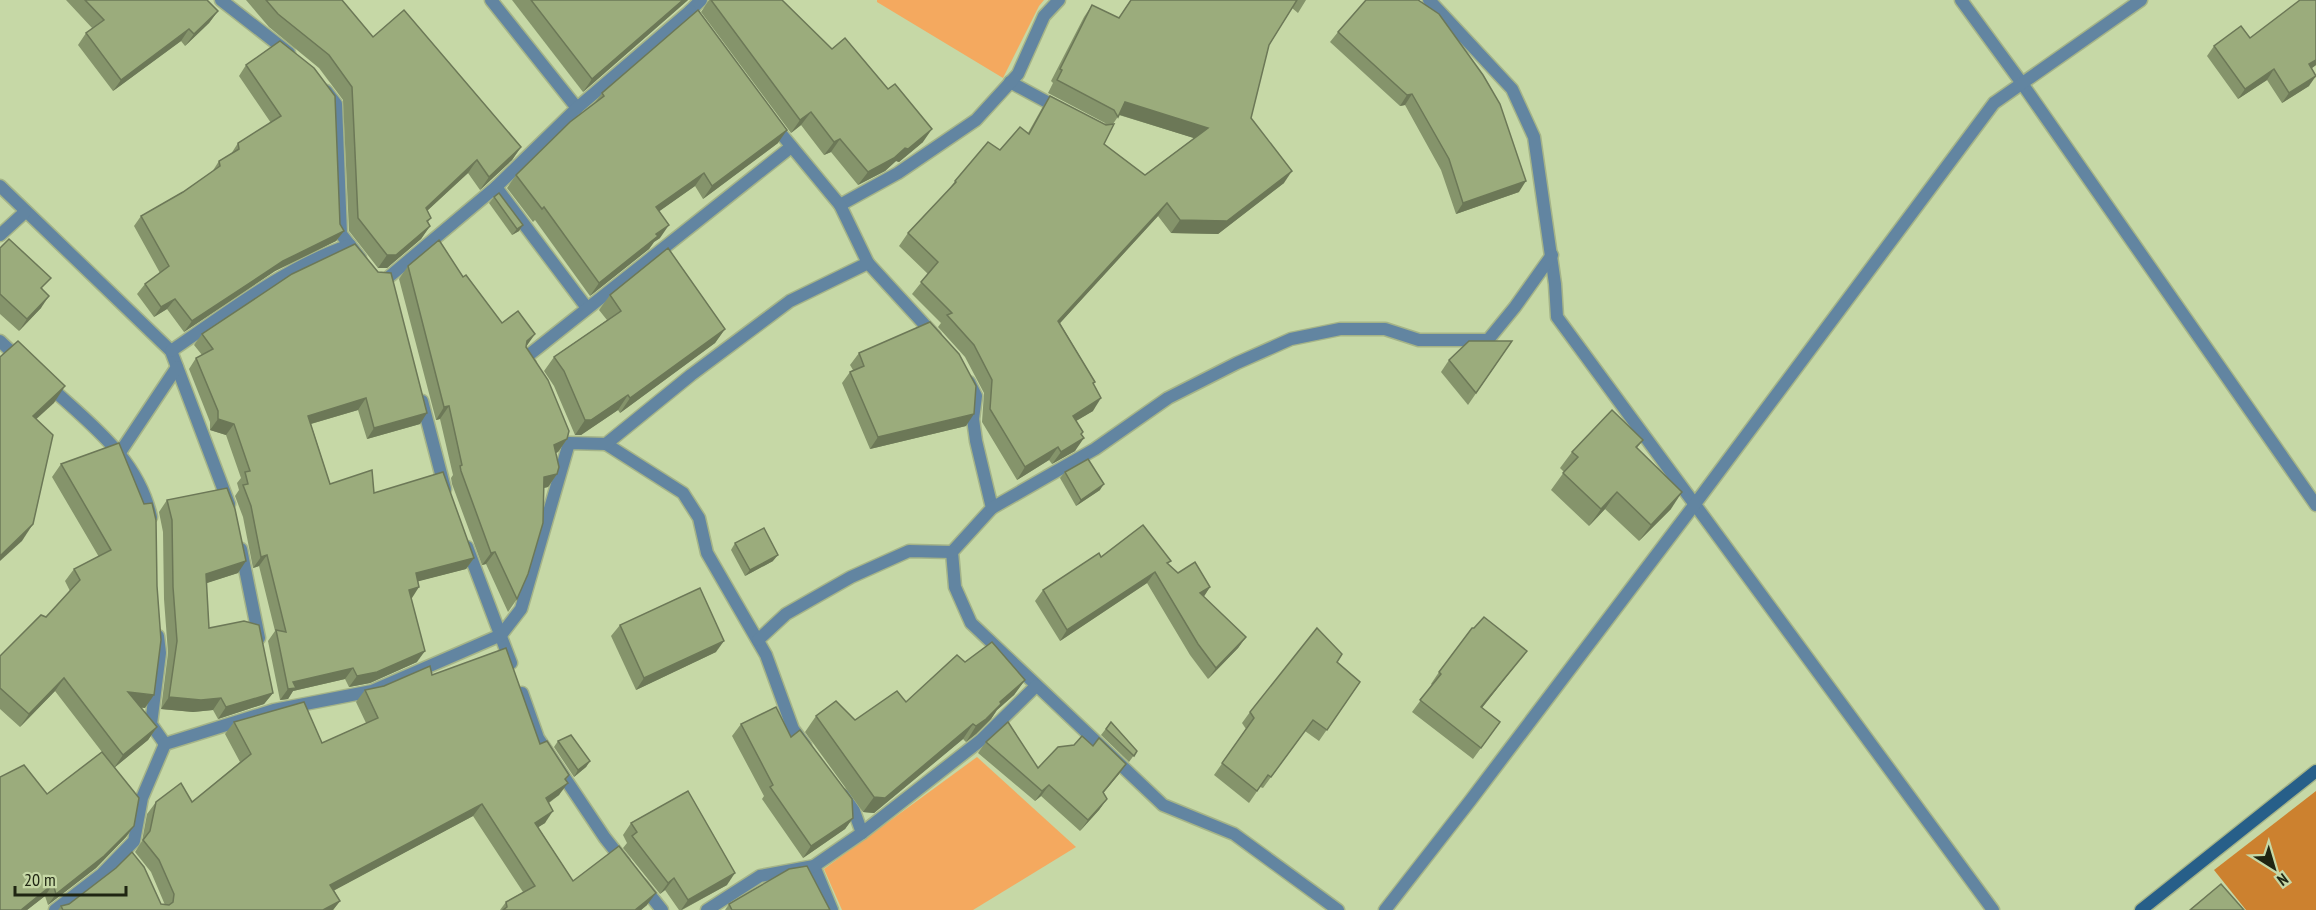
<svg xmlns="http://www.w3.org/2000/svg" width="2316" height="910" font-family="'PT Sans Narrow',sans-serif">
  <rect width="100%" height="100%" fill="#c6d8a6"/>
  <!-- green -->
  <g fill="#f4a95f">
    <path d="M 877,0 L 1044,0 L 1039,6 L 1003,78 L 877,2 Z"/>
    <path d="M 977,757 L 1076,847 L 973,910 L 842,910 L 824,869 Z"/>
  </g>
  <!-- forest -->
  <path fill="#cc812f" d="M 2316,791 L 2316,910 L 2246,910 L 2214,870 Z"/>
  <g fill="none" stroke-linecap="round" stroke-linejoin="round">
    <defs>
      <g id="street">
        <path d="M 221,0 L 289,53"/>
        <path d="M 491,0 L 577,108"/>
        <path d="M 701,0 L 690,11 L 702,28"/>
        <path d="M 1429,0 L 1512,89 L 1534,137 L 1555,284 L 1557,317 L 1993,910"/>
        <path d="M 1961,0 L 2021,82 L 2316,505"/>
        <path d="M 1010,82 L 1060,109"/>
        <path d="M 326,91 L 336,104 L 341,234 L 360,258"/>
        <path d="M 0,186 L 171,351 L 229,504"/>
        <path d="M 496,187 L 587,308"/>
        <path d="M 840,205 L 898,173 L 976,120 L 1018,74 L 1044,16 L 1059,0"/>
        <path d="M 0,235 L 25,212"/>
        <path d="M 868,263 L 935,336"/>
        <path d="M 390,276 L 496,187 L 577,108 L 690,11"/>
        <path d="M 0,341 L 19,359"/>
        <path d="M 171,351 C 227,313 285,267 350,245"/>
        <path d="M 530,364 L 525,358 L 791,147"/>
        <path d="M 969,382 L 976,396 L 973,419 L 976,441 L 992,508 L 952,552 L 955,587 L 971,623 L 1163,805 L 1234,834 L 1338,910"/>
        <path d="M 48,385 C 90,424 138,458 151,517"/>
        <path d="M 422,401 L 445,489"/>
        <path d="M 606,444 L 683,493 L 699,518 L 707,553 L 766,655 L 793,729 L 805,745"/>
        <path d="M 119,454 L 177,367"/>
        <path d="M 992,508 L 1095,449 L 1168,398 L 1237,363 L 1291,339 L 1340,329 L 1385,329 L 1419,340 L 1488,340 L 1515,307 L 1552,255"/>
        <path d="M 467,547 L 511,663"/>
        <path d="M 241,549 L 259,638"/>
        <path d="M 158,636 L 160,653 L 151,724 L 165,744"/>
        <path d="M 758,640 L 786,614 L 851,577 L 909,551 L 952,552"/>
        <path d="M 522,693 L 538,738 L 605,838 L 624,862"/>
        <path d="M 843,795 L 854,811 L 862,833"/>
        <path d="M 814,866 L 832,910"/>
        <path d="M 642,885 L 662,910"/>
        <path d="M 55,910 L 102,874 L 134,841 L 142,798 L 165,744 L 274,710 L 372,691 L 501,635 L 521,609 L 569,443 L 606,444 L 691,375 L 790,301 L 868,263 L 840,205 L 773,124"/>
        <path d="M 707,910 L 760,876 L 814,866 L 862,833 L 981,740 L 1036,686"/>
        <path d="M 1385,910 L 1470,801 L 1695,504 L 1994,103 L 2141,0"/>
      </g>
      <path id="secondary" d="M 2141,910 L 2316,771"/>
    </defs>
    <!-- street casing -->
    <use href="#street" stroke="#a5b488" stroke-width="15"/>
    <!-- secondary casing -->
    <use href="#secondary" stroke="#a5b488" stroke-width="15"/>
    <!-- street -->
    <use href="#street" stroke="#6285a1" stroke-width="12"/>
    <!-- secondary -->
    <use href="#secondary" stroke="#275f89" stroke-width="12"/>
  </g>
  <!-- wall -->
  <g fill="#85946b" fill-rule="evenodd">
    <path d="M 66,0 L 207,0 L 218,11 L 209,23 L 185,46 L 181,41 L 113,91 L 78,45 L 86,33 L 93,29 Z"/>
    <path d="M 246,0 L 342,0 L 373,37 L 521,147 L 512,160 L 480,190 L 468,173 L 427,211 L 431,218 L 428,222 L 430,226 L 421,239 L 387,268 L 378,268 L 349,231 L 343,100 L 319,68 L 269,27 Z"/>
    <path d="M 512,0 L 688,0 L 583,92 Z"/>
    <path d="M 709,0 L 782,0 L 923,142 L 899,162 L 896,161 L 885,171 L 858,185 L 831,152 L 824,155 L 801,125 L 791,133 L 701,12 Z"/>
    <path d="M 1131,0 L 1306,0 L 1298,13 L 1292,8 L 1269,45 L 1251,118 L 1284,183 L 1218,234 L 1171,233 L 1158,216 L 1060,323 L 1095,382 L 1093,384 L 1093,411 L 1076,421 L 1082,434 L 1075,451 L 1052,464 L 1049,460 L 1017,480 L 982,422 L 984,393 L 965,357 L 938,327 L 941,323 L 912,294 L 928,274 L 899,246 L 908,233 L 947,192 L 955,181 L 1000,150 L 1028,133 L 1042,108 L 1050,96 L 1106,125 L 1105,123 L 1048,93 L 1053,83 L 1051,81 L 1084,17 L 1092,5 L 1119,18 ZM 1119,115 L 1194,138 L 1145,175 L 1104,144 L 1113,124 Z"/>
    <path d="M 1366,0 L 1519,192 L 1456,214 L 1441,170 L 1405,105 L 1400,106 L 1330,42 L 1338,32 Z"/>
    <path d="M 2316,0 L 2316,65 L 2312,68 L 2309,86 L 2282,103 L 2267,80 L 2238,99 L 2207,56 L 2214,46 L 2250,38 Z"/>
    <path d="M 280,41 L 340,224 L 344,231 L 336,241 L 275,271 L 184,332 L 167,309 L 154,317 L 137,294 L 145,284 L 160,273 L 134,226 L 141,216 L 183,192 L 212,172 L 219,161 L 231,154 L 238,143 L 271,123 L 239,76 L 246,65 Z"/>
    <path d="M 602,93 L 778,143 L 703,199 L 695,186 L 659,211 L 660,238 L 654,242 L 649,249 L 590,296 L 535,220 L 533,222 L 507,188 L 516,175 L 593,105 Z"/>
    <path d="M 494,197 L 519,231 L 512,235 L 489,203 Z"/>
    <path d="M 0,248 L 43,289 L 41,308 L 19,331 L 0,314 Z"/>
    <path d="M 408,266 L 463,277 L 502,323 L 526,347 L 567,439 L 558,452 L 556,453 L 557,474 L 548,487 L 543,488 L 517,599 L 508,612 L 486,564 L 482,565 L 452,484 L 451,478 L 453,475 L 440,419 L 436,420 L 399,279 Z"/>
    <path d="M 292,274 L 420,424 L 367,439 L 358,410 L 311,424 L 330,484 L 374,493 L 474,558 L 466,569 L 418,581 L 411,598 L 417,662 L 370,683 L 349,687 L 345,679 L 293,691 L 288,699 L 280,700 L 268,641 L 275,631 L 259,566 L 253,568 L 243,517 L 235,496 L 239,490 L 237,483 L 241,478 L 226,435 L 210,430 L 210,422 L 189,369 L 196,358 L 202,355 L 194,345 L 202,334 Z"/>
    <path d="M 610,295 L 725,329 L 715,343 L 620,413 L 618,410 L 581,435 L 575,435 L 554,386 L 544,371 L 554,357 L 607,320 L 599,310 Z"/>
    <path d="M 1512,341 L 1468,405 L 1441,372 L 1449,360 Z"/>
    <path d="M 859,353 L 966,426 L 870,449 L 842,383 L 850,372 L 853,370 L 850,365 Z"/>
    <path d="M 1643,440 L 1637,448 L 1671,509 L 1639,541 L 1605,509 L 1589,526 L 1551,490 L 1564,472 L 1560,468 L 1572,452 Z"/>
    <path d="M 119,443 L 145,708 L 140,707 L 157,727 L 148,740 L 115,767 L 134,826 L 126,837 L 96,868 L 48,905 L 45,896 L 27,910 L 0,910 L 47,794 L 102,752 L 55,691 L 20,727 L 0,709 L 0,656 L 46,617 L 70,591 L 65,581 L 74,569 L 99,557 L 52,477 L 61,464 Z"/>
    <path d="M 1065,472 L 1100,490 L 1076,506 L 1060,478 Z"/>
    <path d="M 167,500 L 238,573 L 206,583 L 209,628 L 273,693 L 264,704 L 218,719 L 213,710 L 193,712 L 161,709 L 168,653 L 164,599 L 163,532 L 159,512 Z"/>
    <path d="M 735,543 L 773,561 L 745,576 L 731,550 Z"/>
    <path d="M 1101,557 L 1168,564 L 1178,573 L 1210,587 L 1203,597 L 1246,637 L 1238,648 L 1208,679 L 1190,655 L 1147,583 L 1060,641 L 1035,601 L 1043,590 Z"/>
    <path d="M 620,625 L 716,652 L 636,690 L 611,636 Z"/>
    <path d="M 965,662 L 1025,680 L 1014,695 L 997,710 L 991,719 L 976,734 L 966,742 L 963,739 L 874,813 L 863,812 L 805,732 L 816,716 L 855,720 L 906,702 Z"/>
    <path d="M 1337,662 L 1360,682 L 1319,741 L 1305,731 L 1263,788 L 1260,787 L 1249,803 L 1214,775 L 1246,729 L 1242,723 L 1250,712 Z"/>
    <path d="M 1518,662 L 1482,708 L 1500,722 L 1473,759 L 1412,712 L 1432,685 L 1431,684 L 1439,672 Z"/>
    <path d="M 432,675 L 540,744 L 569,775 L 566,780 L 559,795 L 549,803 L 545,823 L 538,827 L 573,881 L 647,905 L 641,910 L 500,910 L 506,902 L 523,892 L 473,816 L 334,890 L 340,901 L 333,910 L 58,910 L 61,906 L 165,905 L 151,872 L 135,852 L 142,841 L 147,814 L 156,802 L 192,802 L 240,762 L 225,734 L 234,722 L 322,743 L 366,723 L 356,702 L 365,690 Z"/>
    <path d="M 1111,722 L 1137,751 L 1129,762 L 1101,735 Z"/>
    <path d="M 741,724 L 791,737 L 853,818 L 845,829 L 803,858 L 762,799 L 764,796 L 732,736 Z"/>
    <path d="M 558,741 L 590,761 L 586,767 L 574,777 L 554,747 Z"/>
    <path d="M 986,742 L 1038,768 L 1119,774 L 1103,793 L 1107,799 L 1099,810 L 1080,831 L 1041,796 L 1035,801 L 978,753 Z"/>
    <path d="M 631,823 L 727,885 L 682,910 L 679,910 L 665,890 L 660,894 L 623,848 L 627,843 L 623,835 Z"/>
    <path d="M 729,904 L 830,910 L 725,910 Z"/>
  </g>
  <!-- shaded-wall -->
  <g fill="#6c7857">
    <path d="M 683,0 L 688,0 L 583,92 L 592,79 Z"/>
    <path d="M 218,11 L 209,23 L 185,46 L 194,34 Z"/>
    <path d="M 189,29 L 181,41 L 113,91 L 121,80 Z"/>
    <path d="M 2316,60 L 2316,65 L 2302,75 L 2309,64 Z"/>
    <path d="M 2274,69 L 2267,80 L 2238,99 L 2245,89 Z"/>
    <path d="M 2316,76 L 2309,86 L 2282,103 L 2289,93 Z"/>
    <path d="M 1412,94 L 1405,105 L 1400,106 L 1407,95 Z"/>
    <path d="M 1125,102 L 1208,128 L 1200,140 L 1117,114 Z"/>
    <path d="M 811,112 L 801,125 L 791,133 L 800,120 Z"/>
    <path d="M 932,129 L 923,142 L 899,162 L 896,161 L 885,171 L 858,185 L 868,172 L 905,148 Z"/>
    <path d="M 787,130 L 778,143 L 703,199 L 712,186 Z"/>
    <path d="M 840,139 L 831,152 L 824,155 L 834,142 Z"/>
    <path d="M 521,147 L 512,160 L 480,190 L 489,177 Z"/>
    <path d="M 477,160 L 468,173 L 416,221 L 426,208 Z"/>
    <path d="M 1292,171 L 1284,183 L 1218,234 L 1171,233 L 1180,220 Z"/>
    <path d="M 704,173 L 695,186 L 647,220 L 656,207 Z"/>
    <path d="M 1526,181 L 1519,192 L 1456,214 L 1463,203 Z"/>
    <path d="M 1167,203 L 1158,216 L 1050,334 L 1058,321 Z"/>
    <path d="M 523,225 L 519,231 L 512,235 L 517,229 Z"/>
    <path d="M 669,225 L 660,238 L 654,242 L 649,249 L 590,296 L 599,283 L 656,234 Z"/>
    <path d="M 430,226 L 421,239 L 387,268 L 378,268 L 387,255 Z"/>
    <path d="M 344,231 L 336,241 L 275,271 L 184,332 L 192,321 L 283,261 Z"/>
    <path d="M 49,296 L 41,308 L 19,331 L 27,319 Z"/>
    <path d="M 175,299 L 167,309 L 154,317 L 161,307 Z"/>
    <path d="M 725,329 L 715,343 L 620,413 L 630,398 Z"/>
    <path d="M 535,334 L 526,347 L 527,341 Z"/>
    <path d="M 65,386 L 54,403 L 21,433 L 33,416 Z"/>
    <path d="M 628,395 L 618,410 L 581,435 L 575,435 L 585,420 Z"/>
    <path d="M 366,398 L 358,410 L 300,427 L 308,416 Z"/>
    <path d="M 1101,398 L 1093,411 L 1064,428 L 1073,416 Z"/>
    <path d="M 449,406 L 440,419 L 436,420 L 444,407 Z"/>
    <path d="M 427,413 L 420,424 L 367,439 L 374,428 Z"/>
    <path d="M 974,414 L 966,426 L 870,449 L 878,437 Z"/>
    <path d="M 218,419 L 234,424 L 226,435 L 210,430 Z"/>
    <path d="M 1083,432 L 1075,443 L 1084,438 L 1075,451 L 1052,464 L 1061,452 Z"/>
    <path d="M 567,439 L 558,452 L 545,458 L 554,445 Z"/>
    <path d="M 1058,447 L 1049,460 L 1017,480 L 1025,467 Z"/>
    <path d="M 557,474 L 548,487 L 535,490 L 544,477 Z"/>
    <path d="M 1104,484 L 1100,490 L 1076,506 L 1081,500 Z"/>
    <path d="M 1617,492 L 1605,509 L 1589,526 L 1601,509 Z"/>
    <path d="M 1682,492 L 1671,509 L 1639,541 L 1651,525 Z"/>
    <path d="M 33,524 L 22,541 L 0,561 L 0,556 Z"/>
    <path d="M 495,552 L 486,564 L 482,565 L 491,553 Z"/>
    <path d="M 267,555 L 259,566 L 253,568 L 261,557 Z"/>
    <path d="M 778,555 L 773,561 L 745,576 L 750,570 Z"/>
    <path d="M 474,558 L 466,569 L 408,584 L 416,573 Z"/>
    <path d="M 246,561 L 238,573 L 198,586 L 206,574 Z"/>
    <path d="M 1155,572 L 1147,583 L 1060,641 L 1067,630 Z"/>
    <path d="M 419,587 L 412,598 L 401,601 L 409,590 Z"/>
    <path d="M 1210,587 L 1203,598 L 1200,593 Z"/>
    <path d="M 1246,637 L 1238,648 L 1208,679 L 1216,668 Z"/>
    <path d="M 724,641 L 716,652 L 636,690 L 644,678 Z"/>
    <path d="M 425,651 L 417,662 L 370,683 L 349,687 L 357,676 Z"/>
    <path d="M 1527,651 L 1518,662 L 1473,719 L 1481,707 Z"/>
    <path d="M 353,668 L 345,679 L 293,691 L 288,699 L 280,700 L 293,682 Z"/>
    <path d="M 64,678 L 55,691 L 20,727 L 29,714 Z"/>
    <path d="M 1025,680 L 1014,695 L 997,710 L 991,719 L 976,734 L 966,742 L 976,726 L 1000,702 Z"/>
    <path d="M 128,692 L 154,695 L 145,708 L 119,705 Z"/>
    <path d="M 273,693 L 264,704 L 218,719 L 226,707 Z"/>
    <path d="M 169,697 L 221,698 L 213,710 L 193,712 L 161,709 Z"/>
    <path d="M 973,724 L 963,739 L 874,813 L 863,812 L 874,797 Z"/>
    <path d="M 157,727 L 148,740 L 114,768 L 123,755 Z"/>
    <path d="M 590,761 L 586,767 L 574,777 L 578,770 Z"/>
    <path d="M 1126,764 L 1119,774 L 1095,803 L 1103,792 Z"/>
    <path d="M 568,783 L 559,795 L 538,810 L 546,798 Z"/>
    <path d="M 1049,785 L 1041,796 L 1035,801 L 1042,791 Z"/>
    <path d="M 1107,799 L 1099,810 L 1080,831 L 1088,820 Z"/>
    <path d="M 482,804 L 473,816 L 322,897 L 330,885 Z"/>
    <path d="M 553,811 L 545,823 L 526,835 L 535,823 Z"/>
    <path d="M 853,818 L 845,829 L 803,858 L 811,846 Z"/>
    <path d="M 134,826 L 126,837 L 96,868 L 48,905 L 56,894 Z"/>
    <path d="M 735,873 L 727,885 L 681,910 L 688,900 Z"/>
    <path d="M 674,878 L 665,890 L 660,894 L 668,883 Z"/>
    <path d="M 53,884 L 45,896 L 27,910 L 21,910 Z"/>
    <path d="M 656,893 L 647,905 L 641,910 L 635,910 Z"/>
    <path d="M 340,901 L 333,910 L 323,910 Z"/>
  </g>
  <!-- building -->
  <g fill="#9bac7c" stroke="#6c7857" stroke-width="1.5">
    <path d="M 85,0 L 207,0 L 218,11 L 194,34 L 189,29 L 121,80 L 86,33 L 104,20 Z"/>
    <path d="M 266,0 L 342,0 L 373,37 L 404,10 L 521,147 L 489,177 L 477,160 L 426,208 L 431,218 L 427,221 L 430,226 L 396,255 L 387,255 L 358,218 L 352,87 L 329,55 L 278,14 Z"/>
    <path d="M 531,0 L 683,0 L 592,79 Z"/>
    <path d="M 711,0 L 782,0 L 832,49 L 845,38 L 888,89 L 895,84 L 932,129 L 908,149 L 905,148 L 894,158 L 868,172 L 840,139 L 834,142 L 811,112 L 800,120 Z"/>
    <path d="M 1131,0 L 1297,0 L 1269,45 L 1251,118 L 1292,171 L 1227,221 L 1180,220 L 1167,203 L 1058,321 L 1095,382 L 1093,383 L 1101,398 L 1073,416 L 1083,432 L 1081,434 L 1084,438 L 1061,452 L 1058,447 L 1025,467 L 990,409 L 992,380 L 974,345 L 947,315 L 952,313 L 921,282 L 938,262 L 908,233 L 956,182 L 955,181 L 988,142 L 1000,150 L 1020,127 L 1029,134 L 1050,96 L 1106,125 L 1114,124 L 1104,144 L 1145,175 L 1208,128 L 1125,102 L 1118,117 L 1114,110 L 1057,80 L 1062,70 L 1060,69 L 1092,5 L 1119,18 Z"/>
    <path d="M 1366,0 L 1418,0 L 1439,14 L 1483,75 L 1500,104 L 1526,181 L 1463,203 L 1449,159 L 1412,94 L 1407,95 L 1338,32 Z"/>
    <path d="M 2300,0 L 2316,0 L 2316,60 L 2309,64 L 2316,76 L 2289,93 L 2274,69 L 2245,89 L 2214,46 L 2241,26 L 2250,38 Z"/>
    <path d="M 698,10 L 787,130 L 712,186 L 704,173 L 656,207 L 669,225 L 656,234 L 658,236 L 599,283 L 544,207 L 542,209 L 516,175 L 570,122 L 604,96 L 602,93 Z"/>
    <path d="M 280,41 L 314,68 L 335,96 L 340,224 L 344,231 L 283,261 L 192,321 L 175,299 L 161,307 L 145,284 L 169,266 L 141,216 L 183,192 L 220,166 L 219,161 L 239,149 L 238,143 L 281,116 L 246,65 Z"/>
    <path d="M 499,193 L 523,225 L 517,229 L 494,197 Z"/>
    <path d="M 9,239 L 51,278 L 41,288 L 49,296 L 27,319 L 0,294 L 0,248 Z"/>
    <path d="M 439,240 L 463,277 L 466,275 L 502,323 L 518,311 L 535,334 L 527,341 L 526,347 L 548,380 L 569,431 L 567,439 L 554,445 L 559,467 L 557,474 L 544,477 L 543,523 L 528,574 L 517,599 L 495,552 L 491,553 L 461,471 L 460,466 L 462,465 L 449,406 L 444,407 L 408,266 Z"/>
    <path d="M 355,244 L 378,272 L 391,273 L 427,413 L 374,428 L 366,398 L 308,416 L 330,484 L 372,470 L 374,493 L 443,472 L 474,558 L 416,573 L 419,587 L 409,590 L 425,651 L 377,672 L 357,676 L 353,668 L 293,682 L 296,688 L 288,689 L 276,630 L 286,632 L 267,555 L 261,557 L 251,506 L 243,485 L 248,484 L 245,472 L 250,471 L 234,424 L 218,419 L 218,411 L 196,358 L 213,349 L 202,334 L 292,274 Z"/>
    <path d="M 668,248 L 725,329 L 630,398 L 628,395 L 591,420 L 585,420 L 564,371 L 554,357 L 621,311 L 610,295 Z"/>
    <path d="M 930,322 L 959,354 L 976,386 L 974,414 L 878,437 L 850,372 L 864,366 L 859,353 Z"/>
    <path d="M 18,341 L 65,386 L 33,416 L 53,435 L 33,524 L 0,556 L 0,357 Z"/>
    <path d="M 1469,341 L 1512,341 L 1476,393 L 1449,360 Z"/>
    <path d="M 1612,410 L 1643,440 L 1636,447 L 1682,492 L 1651,525 L 1617,492 L 1601,509 L 1563,473 L 1578,457 L 1572,452 Z"/>
    <path d="M 119,443 L 144,504 L 152,503 L 156,520 L 157,586 L 161,640 L 154,695 L 128,692 L 157,727 L 123,755 L 64,678 L 29,714 L 0,688 L 0,656 L 41,615 L 46,617 L 80,580 L 74,569 L 111,550 L 61,464 Z"/>
    <path d="M 1088,459 L 1104,484 L 1081,500 L 1065,472 Z"/>
    <path d="M 227,488 L 235,509 L 246,561 L 206,574 L 209,628 L 244,621 L 259,625 L 273,693 L 226,707 L 221,698 L 201,700 L 169,697 L 177,641 L 173,587 L 172,520 L 167,500 Z"/>
    <path d="M 1143,525 L 1171,561 L 1167,563 L 1178,573 L 1195,562 L 1210,587 L 1200,593 L 1246,637 L 1216,668 L 1198,644 L 1155,572 L 1067,630 L 1043,590 L 1099,553 L 1101,557 Z"/>
    <path d="M 764,528 L 778,555 L 750,570 L 735,543 Z"/>
    <path d="M 700,588 L 724,641 L 644,678 L 620,625 Z"/>
    <path d="M 1484,617 L 1527,651 L 1481,707 L 1500,722 L 1481,748 L 1420,700 L 1441,674 L 1439,672 L 1472,628 L 1474,628 Z"/>
    <path d="M 1317,628 L 1342,654 L 1337,662 L 1360,682 L 1327,730 L 1313,720 L 1271,777 L 1268,775 L 1257,791 L 1222,763 L 1254,718 L 1250,712 Z"/>
    <path d="M 992,642 L 1025,680 L 1000,702 L 1001,704 L 986,719 L 976,726 L 973,724 L 885,798 L 874,797 L 816,716 L 836,701 L 855,720 L 897,691 L 906,702 L 957,655 L 965,662 Z"/>
    <path d="M 506,648 L 540,744 L 547,741 L 569,775 L 565,779 L 568,783 L 546,798 L 553,811 L 535,823 L 573,881 L 619,846 L 656,893 L 635,910 L 503,910 L 507,907 L 506,902 L 535,886 L 482,804 L 330,885 L 340,901 L 323,910 L 63,910 L 61,906 L 69,904 L 116,868 L 132,852 L 144,867 L 161,904 L 169,905 L 173,902 L 174,894 L 159,860 L 143,840 L 150,831 L 156,802 L 181,783 L 192,802 L 251,754 L 234,722 L 304,702 L 322,743 L 378,718 L 365,690 L 384,686 L 430,666 L 432,675 Z"/>
    <path d="M 776,707 L 791,737 L 800,730 L 852,799 L 853,818 L 811,846 L 770,787 L 773,785 L 741,724 Z"/>
    <path d="M 1008,722 L 1038,768 L 1058,747 L 1074,745 L 1082,736 L 1093,746 L 1099,738 L 1126,764 L 1103,792 L 1107,799 L 1088,820 L 1049,785 L 1042,791 L 986,742 Z"/>
    <path d="M 1111,722 L 1137,751 L 1134,756 L 1106,729 Z"/>
    <path d="M 571,735 L 590,761 L 578,770 L 558,741 Z"/>
    <path d="M 102,752 L 139,798 L 134,826 L 104,856 L 56,894 L 53,884 L 21,910 L 0,910 L 0,777 L 24,765 L 47,794 Z"/>
    <path d="M 688,791 L 735,873 L 688,900 L 674,878 L 668,883 L 632,836 L 637,832 L 631,823 Z"/>
    <path d="M 807,866 L 830,910 L 732,910 L 729,904 L 789,869 Z"/>
    <path d="M 2221,884 L 2244,910 L 2190,910 Z"/>
  </g>
  <!-- north arrow -->
  <g transform="translate(2274 868) rotate(143)" stroke="#c6d8a6" stroke-width="4.5" paint-order="stroke">
  <path d="M0-4.5L10 22L0 15L-10 22Z" fill="#1f2512"/>
  <text y="-9" font-size="16" font-weight="bold" text-anchor="middle" fill="#1f2512">N</text>
  </g>
  <!-- scale -->
  <path d="M15 886v9h111v-9" fill="none" stroke="#1f2512" stroke-width="3"/>
  <text x="24" y="886" font-size="18" fill="#1f2512" stroke="#c6d8a6" stroke-width="4.5" paint-order="stroke">20 m</text>
</svg>
